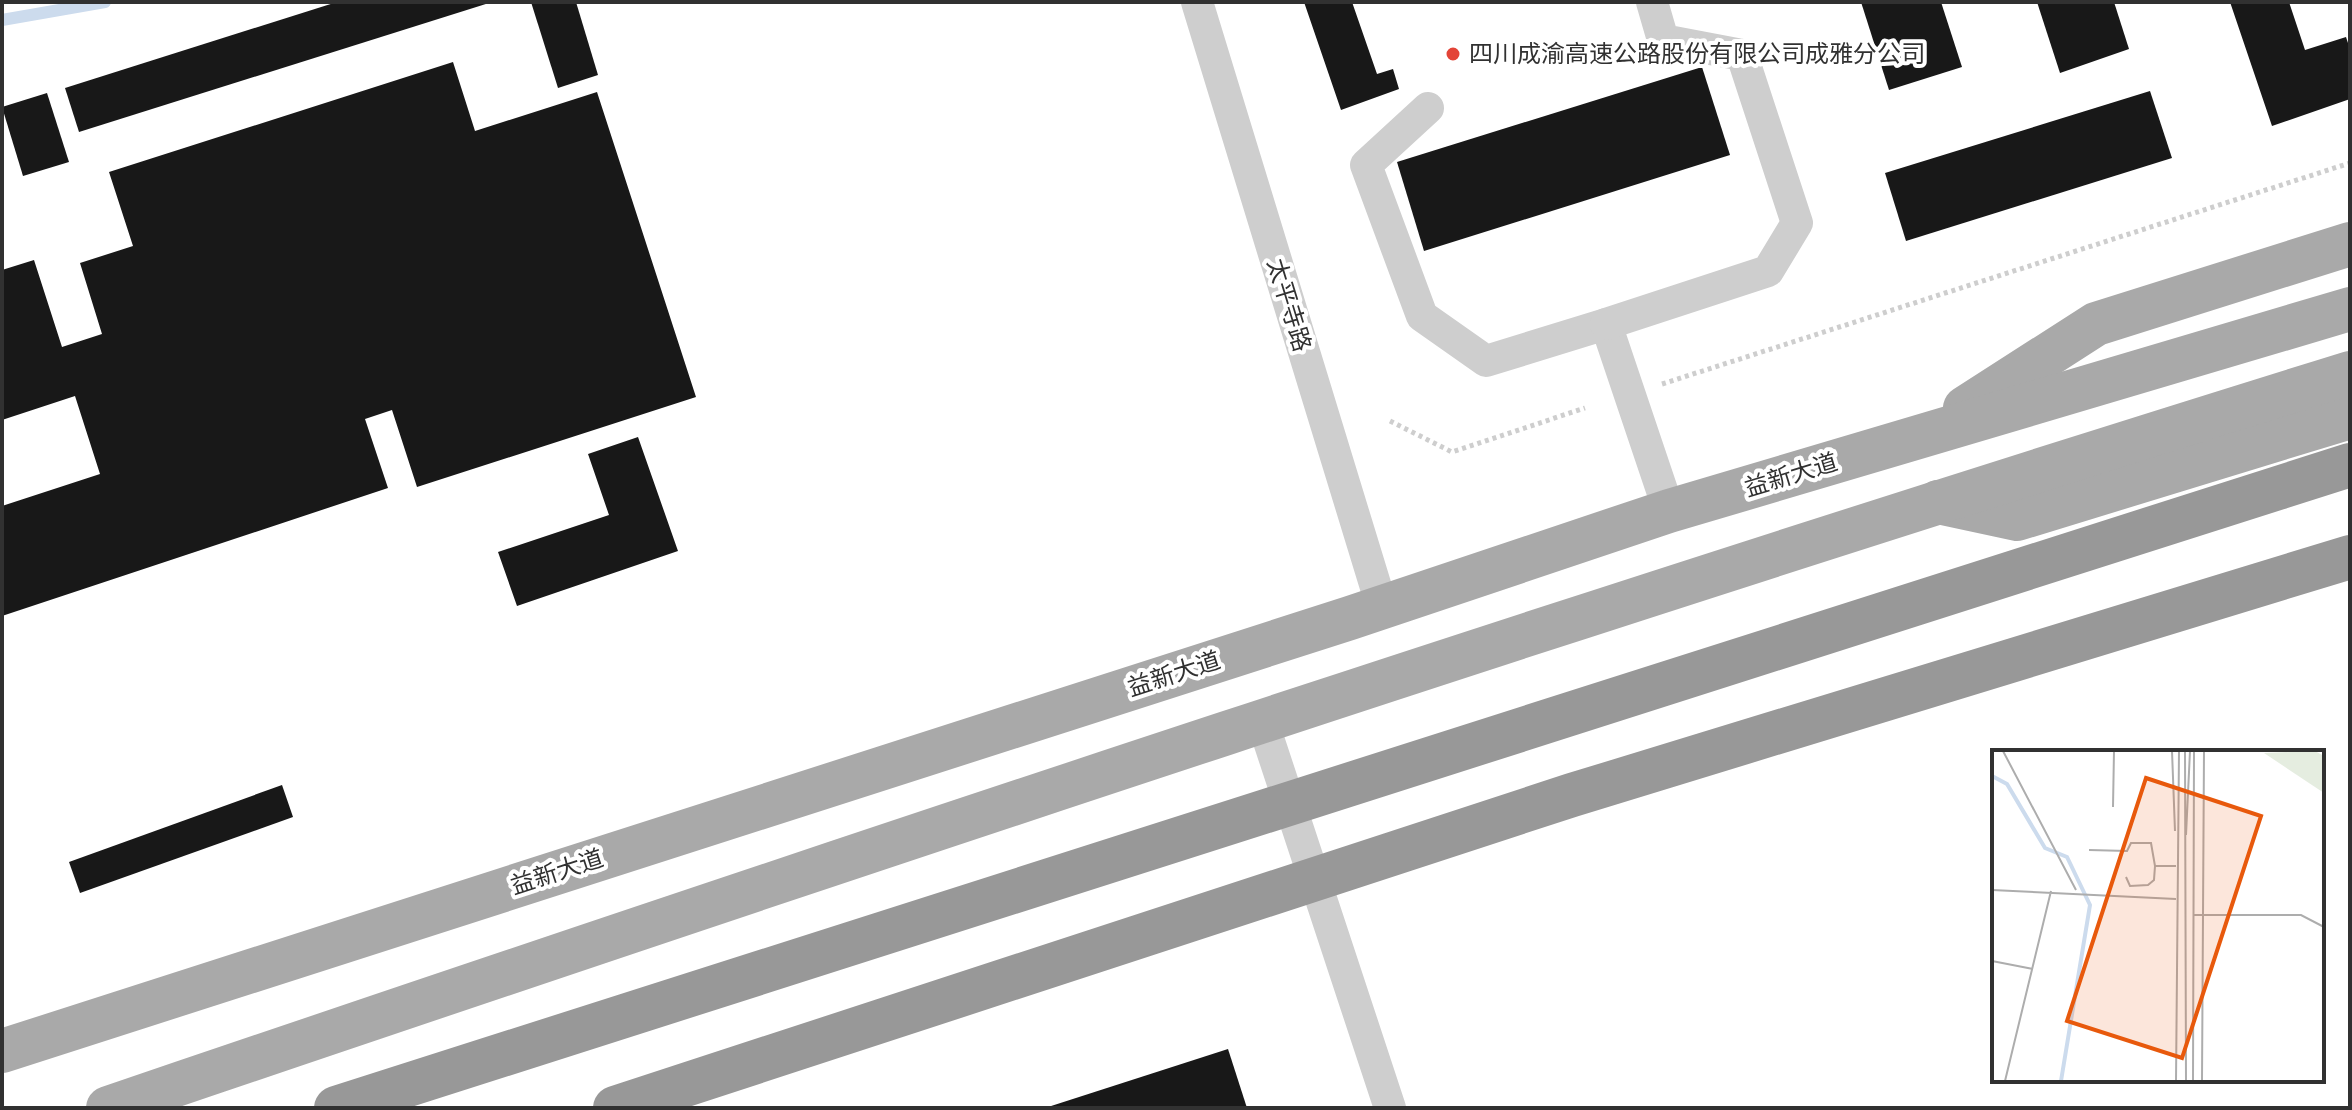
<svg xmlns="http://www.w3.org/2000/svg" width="2352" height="1110" font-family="'Exo 2','Noto Sans SC',sans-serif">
  <rect width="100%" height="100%" fill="#fff"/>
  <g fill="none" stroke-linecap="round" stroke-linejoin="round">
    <!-- stream -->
    <path stroke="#ccdbed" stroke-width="12" d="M 2,20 L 105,2"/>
  </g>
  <!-- building -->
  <g fill="#181818">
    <path d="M 337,2 L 489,3 L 79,132 L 65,88 Z"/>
    <path d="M 531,2 L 576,2 L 598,75 L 558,88 Z"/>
    <path d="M 1304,2 L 1352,2 L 1377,74 L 1393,69 L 1399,89 L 1341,110 Z"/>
    <path d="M 1861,2 L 1941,2 L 1962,67 L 1889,90 Z"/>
    <path d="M 2037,2 L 2114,2 L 2129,49 L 2060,73 Z"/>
    <path d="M 2230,2 L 2289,2 L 2305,50 L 2346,37 L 2350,49 L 2350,99 L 2272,126 Z"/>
    <path d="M 453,62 L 475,131 L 597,92 L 696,397 L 417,487 L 392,410 L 365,419 L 388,488 L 2,616 L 2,506 L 100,474 L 75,396 L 2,420 L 2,270 L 34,260 L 62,347 L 102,334 L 80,263 L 133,246 L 109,172 Z"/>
    <path d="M 1702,67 L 1730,155 L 1424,251 L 1397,162 Z"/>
    <path d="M 2150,91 L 2172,158 L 1906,241 L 1885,173 Z"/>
    <path d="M 47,93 L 69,162 L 23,176 L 2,107 Z"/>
    <path d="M 638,437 L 678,551 L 517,606 L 498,552 L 609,515 L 588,454 Z"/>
    <path d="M 282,785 L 293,817 L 80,893 L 69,862 Z"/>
    <path d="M 1228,1049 L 1247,1108 L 1048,1108 L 1048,1107 Z"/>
  </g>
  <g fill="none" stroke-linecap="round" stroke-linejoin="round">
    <!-- path -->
    <g stroke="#cecece" stroke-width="5" stroke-dasharray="4 4" stroke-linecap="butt">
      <path d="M 1662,384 L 2350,163"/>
      <path d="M 1390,421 L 1452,452 L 1585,408"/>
    </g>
    <!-- street -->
    <g stroke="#cecece" stroke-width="32">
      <path d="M 1197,2 L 1382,607"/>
      <path d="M 1428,108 L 1366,165 L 1422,316 L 1486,361 L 1606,324 L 1669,511"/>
      <path d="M 1606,324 L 1768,271 L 1797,223 L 1742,55 L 1663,40 L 1652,2"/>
      <path d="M 1263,723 L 1390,1108"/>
    </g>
    <!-- primary -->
    <g stroke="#a9a9a9" stroke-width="44">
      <path d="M 1965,408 L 2096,324 L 2350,244"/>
      <path d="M 1938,502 L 2017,519 L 2350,417"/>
      <path d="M 2,1051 L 1350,618 L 1669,511 L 2350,309"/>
      <path d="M 108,1108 C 853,855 1599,606 2350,373"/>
    </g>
    <!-- highway-bridge -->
    <g stroke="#989898" stroke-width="44">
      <path d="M 336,1108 L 2350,465"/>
      <path d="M 615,1108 L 1572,795 L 2350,557"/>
    </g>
  </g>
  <!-- markers -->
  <circle fill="#e34437" stroke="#fff" stroke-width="3" cx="1453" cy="54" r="8"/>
  <g text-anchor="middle" stroke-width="8" stroke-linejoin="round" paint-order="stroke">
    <!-- poi labels -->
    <g font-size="24" fill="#313131" stroke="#fff" text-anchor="start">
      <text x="1469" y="62">四川成渝高速公路股份有限公司成雅分公司</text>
    </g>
    <!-- street labels -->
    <g font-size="24" fill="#313131" stroke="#fff">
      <text transform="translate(1289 305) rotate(73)" y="8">太平寺路</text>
      <text transform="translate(1791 475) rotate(-17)" y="8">益新大道</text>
      <text transform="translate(1174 674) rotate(-18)" y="8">益新大道</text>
      <text transform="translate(557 872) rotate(-18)" y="8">益新大道</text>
    </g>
  </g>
  <!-- overview -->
  <g transform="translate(1992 750)">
    <rect width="332" height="332" fill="#fff"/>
    <path d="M 323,1 L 332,6 L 332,43 L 272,3 Z" fill="#e5ede0"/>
    <path fill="none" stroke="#ccdbed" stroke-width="4" d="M 0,26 L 15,34 L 53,98 L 75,107 L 98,155 L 69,331"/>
    <path fill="none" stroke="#adadad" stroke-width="2" d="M 11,1 L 84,140M 180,1 L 183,81M 193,1 L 194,331M 121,57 L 122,1M 194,85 L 198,1M 97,100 L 135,101 L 139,93 L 159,93 L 163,116M 134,127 L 138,136 L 156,135 L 162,130 L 163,116 L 184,116M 0,140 L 184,149M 201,165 L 309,165 L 332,177M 0,211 L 41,219M 13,331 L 59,141M 184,331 L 187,1M 201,331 L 202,1M 210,331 L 212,1"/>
    <path fill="#e8590c" fill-opacity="0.15" stroke="#e8590c" stroke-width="4" d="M 154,28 L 269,66 L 190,308 L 75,271 Z"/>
    <rect width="332" height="332" fill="none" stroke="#313131" stroke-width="4"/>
  </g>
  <!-- border -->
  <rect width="2352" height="1110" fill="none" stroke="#313131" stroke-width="8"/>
</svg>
